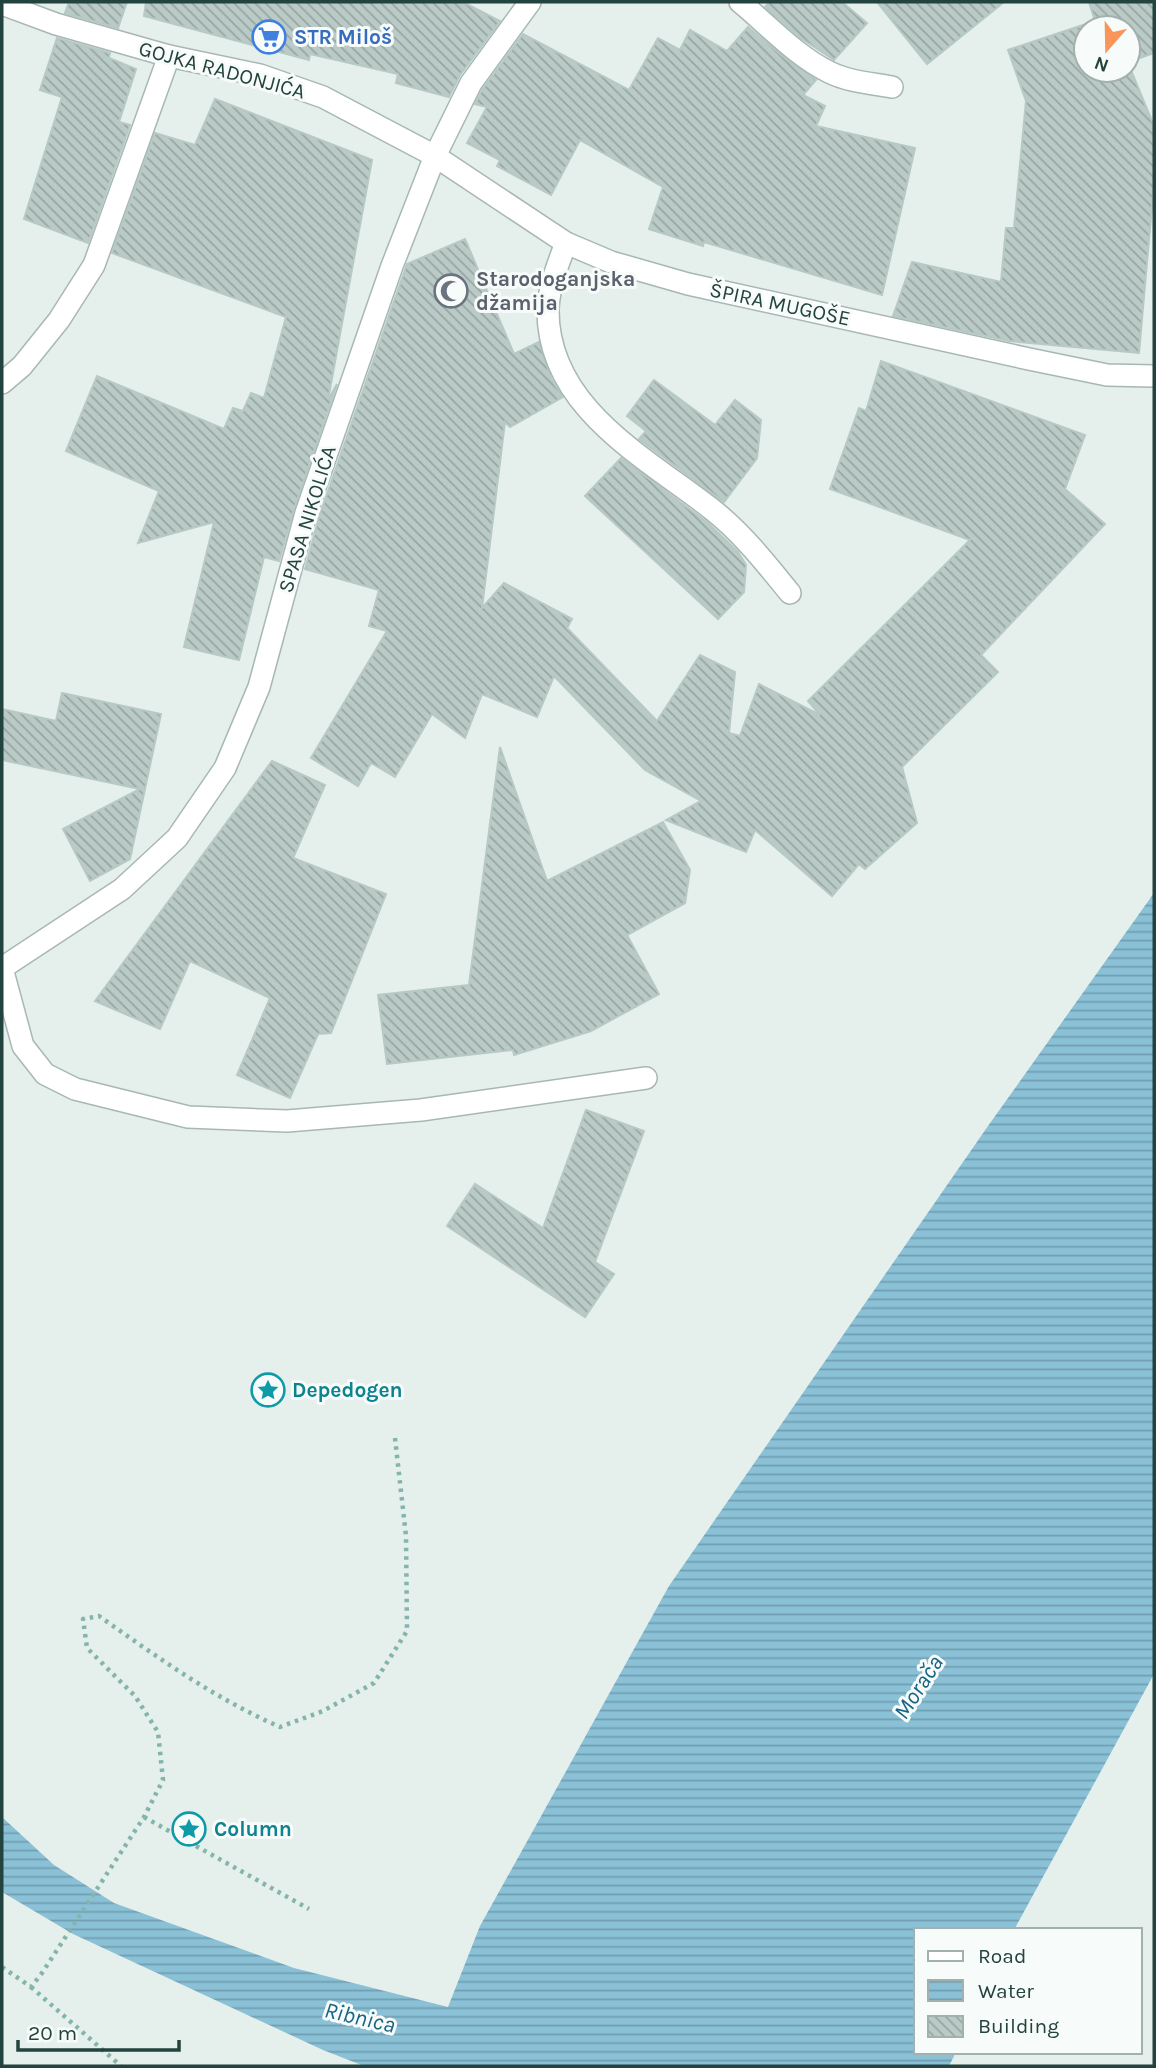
<svg xmlns="http://www.w3.org/2000/svg" width="1156" height="2068" font-family="Karla,sans-serif">
  <defs>
    <pattern id="water-rules" width="6" height="5" patternUnits="userSpaceOnUse" patternTransform="scale(1.75)"><rect width="6" height="5" fill="#8bc1d7"/><path d="M0 2.5h6" fill="none" stroke="#719eb0"/></pattern>
    <pattern id="building-back-hatch" width="6" height="6" patternUnits="userSpaceOnUse" patternTransform="scale(1.75)"><rect width="6" height="6" fill="#bacac6"/><path d="M-1 5l2 2M0 0l6 6M5-1l2 2" fill="none" stroke="#97a6a2"/></pattern>
  </defs>
  <rect width="100%" height="100%" fill="#e5efec"/>
  <!-- water -->
  <path fill="url(#water-rules)" d="M 1154,893 L 1154,1674 L 1014,1930 L 916,1930 L 916,2052 L 956,2052 L 949,2066 L 364,2066 L 323,2050 L 73,1934 L 2,1892 L 2,1817 L 54,1865 L 114,1903 L 294,1968 L 448,2007 L 480,1926 L 669,1586 L 988,1126 Z"/>
  <!-- building -->
  <g fill="url(#building-back-hatch)" stroke="#b7c9c4" stroke-width="2">
    <path d="M 69,2 L 127,2 L 118,28 L 65,13 Z"/>
    <path d="M 146,2 L 463,2 L 500,21 L 460,75 L 449,97 L 396,83 L 398,74 L 310,54 L 309,60 L 144,16 Z"/>
    <path d="M 770,2 L 842,2 L 867,23 L 834,60 L 802,39 L 765,7 Z"/>
    <path d="M 877,2 L 1004,2 L 927,64 Z"/>
    <path d="M 1089,2 L 1154,2 L 1154,53 L 1128,62 L 1128,28 L 1086,28 L 1086,70 L 1128,70 L 1128,63 L 1154,126 L 1154,183 L 1139,353 L 1009,341 L 893,316 L 912,262 L 1001,282 L 1006,228 L 1014,228 L 1026,101 L 1008,50 L 1095,21 Z"/>
    <path d="M 748,27 L 786,59 L 816,80 L 803,95 L 825,106 L 816,126 L 915,148 L 882,295 L 704,242 L 703,246 L 649,229 L 663,187 L 580,140 L 551,195 L 497,166 L 500,160 L 467,143 L 487,107 L 475,104 L 482,90 L 523,34 L 629,90 L 658,38 L 680,50 L 690,30 L 727,51 Z"/>
    <path d="M 57,38 L 110,53 L 109,58 L 136,69 L 119,122 L 130,125 L 88,243 L 24,219 L 62,97 L 40,90 Z"/>
    <path d="M 215,99 L 372,160 L 328,400 L 337,384 L 294,509 L 279,561 L 264,557 L 239,660 L 184,647 L 214,522 L 138,543 L 159,491 L 66,451 L 97,376 L 224,429 L 233,408 L 243,411 L 251,393 L 264,398 L 286,317 L 112,253 L 155,133 L 195,145 Z"/>
    <path d="M 465,239 L 514,354 L 539,342 L 552,380 L 563,397 L 510,427 L 505,422 L 482,608 L 504,583 L 572,619 L 567,628 L 657,721 L 700,655 L 735,672 L 729,733 L 740,736 L 759,684 L 820,715 L 808,701 L 970,540 L 830,489 L 859,408 L 866,411 L 881,361 L 1085,435 L 1065,489 L 1105,524 L 981,655 L 998,672 L 902,767 L 917,823 L 865,869 L 859,864 L 832,896 L 755,830 L 746,852 L 666,820 L 701,801 L 645,770 L 554,676 L 537,717 L 482,694 L 465,738 L 432,714 L 395,777 L 371,763 L 358,786 L 311,758 L 387,631 L 369,626 L 379,590 L 305,569 L 319,517 L 407,264 Z"/>
    <path d="M 654,380 L 715,425 L 735,400 L 761,420 L 757,458 L 724,502 L 639,439 L 646,431 L 627,416 Z"/>
    <path d="M 621,458 L 708,523 L 738,552 L 746,565 L 744,592 L 718,619 L 585,496 Z"/>
    <path d="M 62,693 L 161,714 L 130,859 L 90,881 L 63,829 L 140,789 L 2,760 L 2,709 L 56,721 Z"/>
    <path d="M 500,747 L 547,881 L 663,822 L 690,870 L 685,903 L 627,935 L 659,994 L 591,1031 L 514,1055 L 513,1050 L 387,1064 L 378,995 L 469,985 Z"/>
    <path d="M 272,761 L 325,785 L 293,858 L 386,894 L 331,1033 L 318,1034 L 290,1098 L 237,1075 L 270,998 L 190,961 L 160,1029 L 95,1001 Z"/>
    <path d="M 586,1110 L 644,1131 L 595,1262 L 614,1274 L 585,1317 L 447,1226 L 475,1184 L 543,1228 Z"/>
  </g>
  <g fill="none" stroke-linecap="round" stroke-linejoin="round">
    <defs>
      <g id="minor">
        <path d="M 740,2 C 768,25 796,56 829,72 C 849,82 871,83 892,87"/>
        <path d="M 2,4 L 56,24 L 169,56 L 260,75 L 323,97 L 435,156 L 566,243 L 611,262 L 688,284 L 1029,359 L 1107,375 L 1154,376"/>
        <path d="M 566,243 C 558,264 549,286 548,309 C 547,408 647,458 714,511 C 743,534 767,565 790,593"/>
        <path d="M 2,383 L 22,366 L 59,320 L 94,265 L 169,56"/>
        <path d="M 2,968 L 122,889 L 177,838 L 225,768 L 259,687 L 306,513 L 392,266 L 435,156 L 471,83 L 530,2"/>
        <path d="M 2,968 L 23,1046 L 45,1074 L 75,1089 L 188,1117 L 287,1121 L 421,1110 L 646,1078"/>
      </g>
    </defs>
    <!-- minor casing -->
    <use href="#minor" stroke="#a7b8b4" stroke-width="24"/>
    <!-- path -->
    <g stroke="#84b5ac" stroke-width="4.5" stroke-dasharray="3.5 5" stroke-linecap="butt">
      <path d="M 144,1817 L 309,1909"/>
      <path d="M 2,1967 L 31,1987 L 42,1973 L 144,1817 L 163,1780 L 158,1732 L 135,1696 L 87,1648 L 83,1619 L 99,1616 C 157,1657 214,1698 280,1727 L 323,1711 L 374,1683 L 407,1631 L 406,1536 L 395,1438"/>
      <path d="M 31,1987 L 121,2066"/>
    </g>
    <!-- minor -->
    <use href="#minor" stroke="#fff" stroke-width="21"/>
  </g>
  <!-- icons -->
  <defs>
    <symbol id="supermarket-ring" viewBox="-11 -11 22 22"><circle r="9.5" fill="#f7fbf9" stroke="#3f7fe0" stroke-width="1.5"/><path d="M-6-5.5h2.5l.6 2H6L4.5 2H-2.5L-4.4-4H-6ZM-1.5 3.2a1.3 1.3 0 1 0 .1 0ZM3 3.2a1.3 1.3 0 1 0 .1 0Z" fill="#3f7fe0"/></symbol>
    <symbol id="mosque-ring" viewBox="-11 -11 22 22"><circle r="9.5" fill="#f7fbf9" stroke="#6b7280" stroke-width="1.5"/><path d="M3.5-4.9A6 6 0 1 0 3.5 4.9A5 5 0 1 1 3.5-4.9Z" fill="#6b7280"/></symbol>
    <symbol id="sight-ring" viewBox="-11 -11 22 22"><circle r="9.5" fill="#f7fbf9" stroke="#0f9aa8" stroke-width="1.5"/><path d="M0-6L1.8-2.2L6-1.7L2.9 1.2L3.7 5.4L0 3.3L-3.7 5.4L-2.9 1.2L-6-1.7L-1.8-2.2Z" fill="#0f9aa8"/></symbol>
  </defs>
  <g fill-rule="evenodd">
    <use href="#supermarket-ring" x="250" y="18" width="38" height="38"/>
    <use href="#mosque-ring" x="432" y="272" width="38" height="38"/>
    <use href="#sight-ring" x="249" y="1371" width="38" height="38"/>
    <use href="#sight-ring" x="170" y="1810" width="38" height="38"/>
  </g>
  <g text-anchor="middle" stroke-width="6" stroke-linejoin="round" paint-order="stroke">
    <!-- shop labels -->
    <g font-size="21" font-weight="bold" fill="#366cbe" stroke="#f7fbf9" text-anchor="start">
      <text x="294" y="44">STR Miloš</text>
    </g>
    <!-- street labels -->
    <g font-size="21" fill="#23433e" stroke="#f7fbf9">
      <text transform="translate(222 70) rotate(15)" y="7">GOJKA RADONJIĆA</text>
      <text transform="translate(780 304) rotate(12)" y="7">ŠPIRA MUGOŠE</text>
      <text transform="translate(307 519) rotate(-73)" y="7">SPASA NIKOLIĆA</text>
    </g>
    <!-- worship labels -->
    <g font-size="21" font-weight="bold" fill="#5b616d" stroke="#f7fbf9" text-anchor="start">
      <text x="476" y="286">Starodoganjska<tspan x="476" dy="24">džamija</tspan></text>
    </g>
    <!-- culture labels -->
    <g font-size="21" font-weight="bold" fill="#0d838f" stroke="#f7fbf9" text-anchor="start">
      <text x="292" y="1397">Depedogen</text>
      <text x="214" y="1836">Column</text>
    </g>
    <!-- water labels -->
    <g font-size="23" font-style="italic" fill="#186484" stroke="#f7fbf9">
      <text transform="translate(918 1687) rotate(-57)" y="8">Morača</text>
      <text transform="translate(360 2017) rotate(13)" y="8">Ribnica</text>
    </g>
  </g>
  <!-- border -->
  <rect width="1156" height="2068" fill="none" stroke="#23433e" stroke-width="7"/>
  <!-- legend -->
  <rect x="914" y="1928" width="228" height="126" fill="#f7fbf9" stroke="#a2b1ae" stroke-width="2"/>
  <rect x="928" y="1951" width="35" height="10" fill="#ffffff" stroke="#a2b1ae" stroke-width="2"/>
  <text x="978" y="1963" font-size="21" fill="#23433e">Road</text>
  <rect x="928" y="1980" width="35" height="21" fill="url(#water-rules)" stroke="#a2b1ae" stroke-width="2"/>
  <text x="978" y="1998" font-size="21" fill="#23433e">Water</text>
  <rect x="928" y="2016" width="35" height="21" fill="url(#building-back-hatch)" stroke="#a2b1ae" stroke-width="2"/>
  <text x="978" y="2033" font-size="21" fill="#23433e">Building</text>
  <!-- north arrow -->
  <g transform="translate(1107 49) rotate(200)"><circle r="33" fill="#f7fbf9" stroke="#a2b1ae" stroke-width="2"/>
  <path d="M0-5L12 26L0 18L-12 26Z" fill="#fa9559"/>
  <text y="-10" font-size="19" font-weight="bold" text-anchor="middle" fill="#23433e">N</text>
  </g>
  <!-- scale -->
  <path d="M18 2040v10h161v-10" fill="none" stroke="#23433e" stroke-width="3.5"/>
  <text x="28" y="2040" font-size="21" fill="#23433e" stroke="#f7fbf9" stroke-width="5" paint-order="stroke">20 m</text>
</svg>
